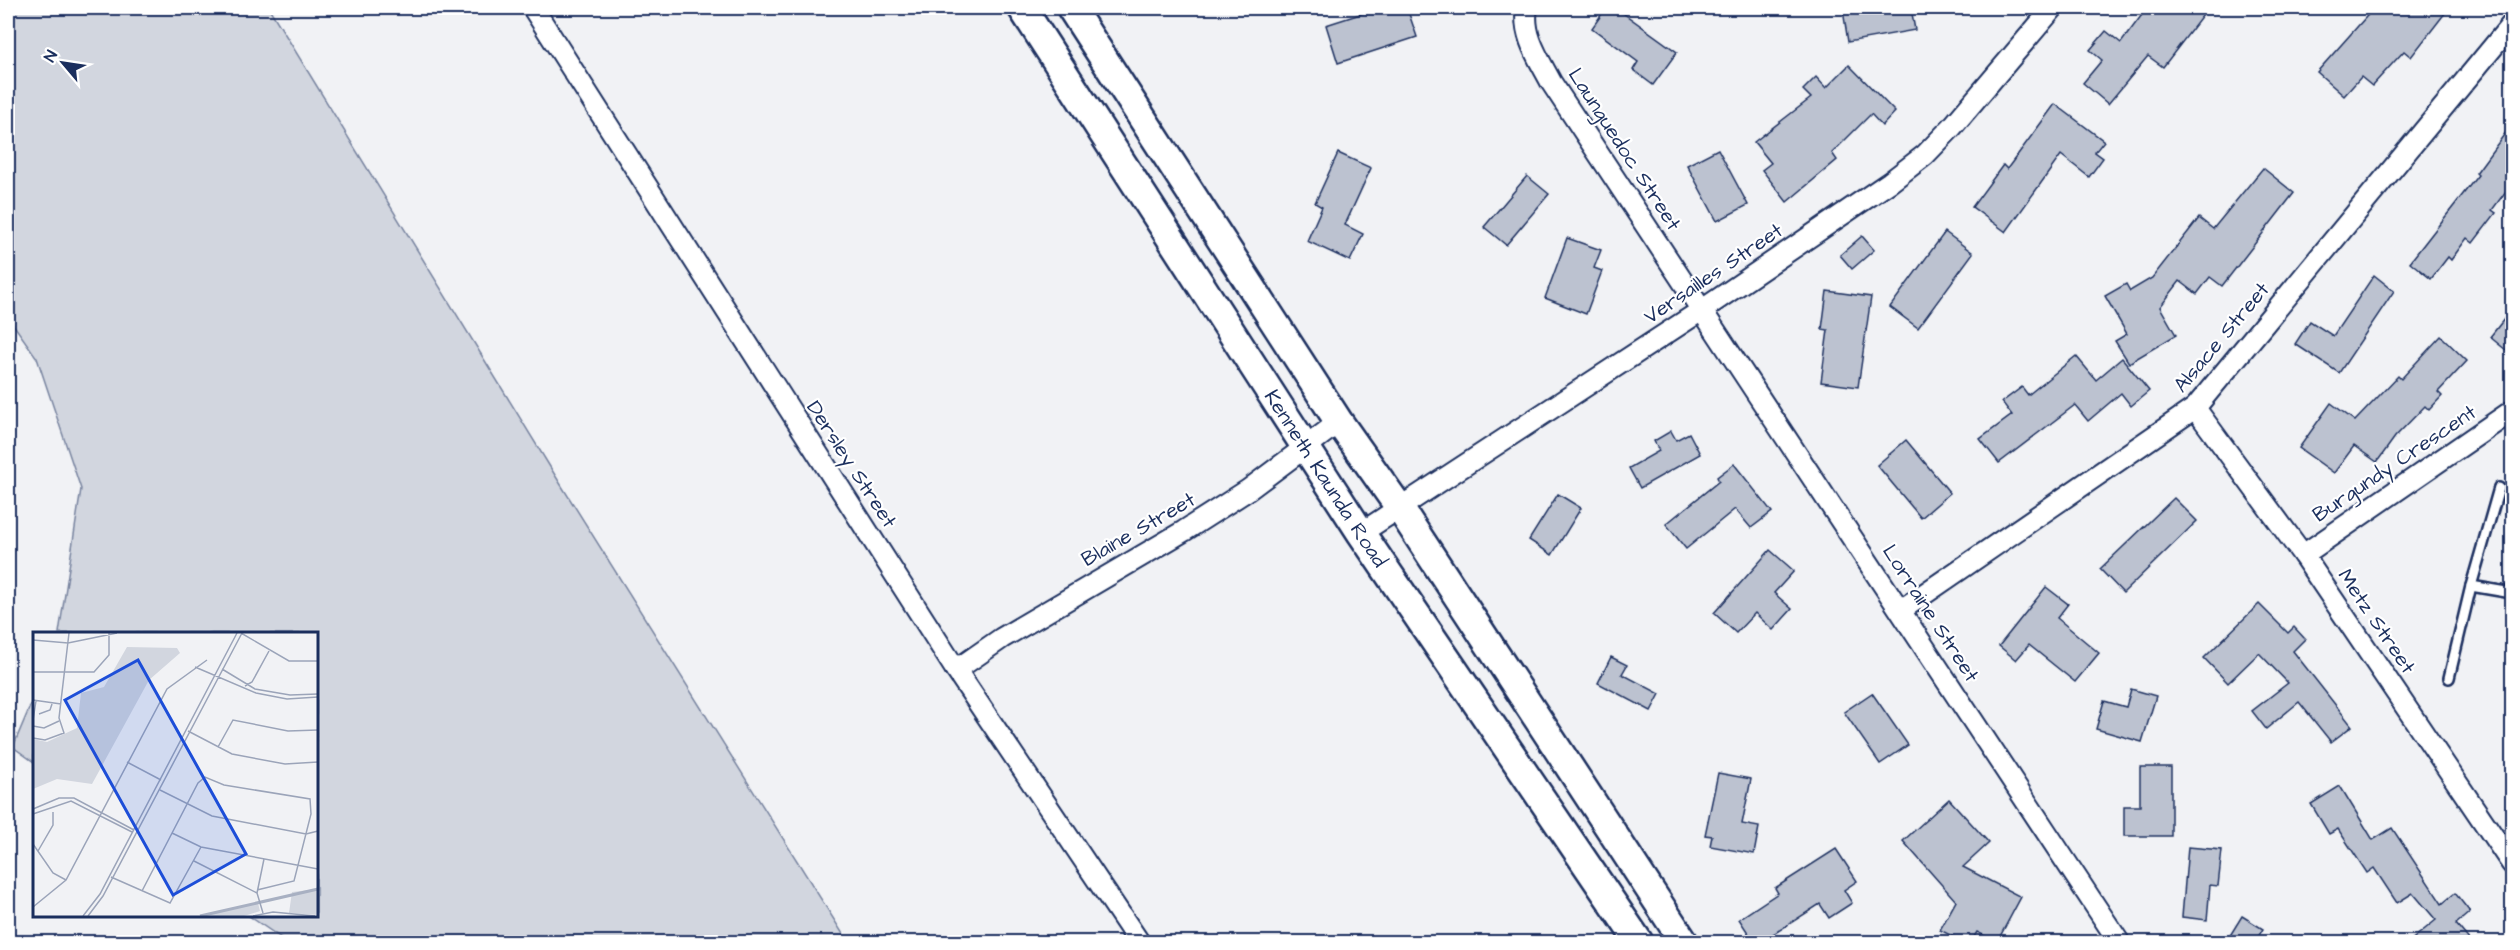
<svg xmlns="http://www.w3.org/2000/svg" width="2520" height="950" font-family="'Architects Daughter',sans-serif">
  <rect width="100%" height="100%" fill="#f1f2f5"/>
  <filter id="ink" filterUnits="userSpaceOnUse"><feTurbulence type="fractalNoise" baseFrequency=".0167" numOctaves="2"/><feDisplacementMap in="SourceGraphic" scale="12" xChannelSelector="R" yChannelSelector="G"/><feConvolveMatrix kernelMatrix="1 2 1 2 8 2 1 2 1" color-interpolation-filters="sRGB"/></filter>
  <g filter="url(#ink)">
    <!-- green -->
    <g fill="#d2d6df" stroke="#76829e" stroke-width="1.5">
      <path d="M 8,8 L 269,8 L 558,480 L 848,942 L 287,942 L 249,916 L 316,916 L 316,634 L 59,633 L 81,489 L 37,358 L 8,317 Z"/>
      <path d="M 34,697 L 34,762 L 13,747 Z"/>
    </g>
    <!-- building -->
    <g fill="#bcc2d0" stroke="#1b2f5e" stroke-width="1.5">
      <path d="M 1379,8 L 1407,8 L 1417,37 L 1338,63 L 1326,25 Z"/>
      <path d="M 1606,8 L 1616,8 L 1677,52 L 1653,85 L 1633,70 L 1638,62 L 1592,28 Z"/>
      <path d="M 1859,8 L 1911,8 L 1915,30 L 1848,42 L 1843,10 Z"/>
      <path d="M 2147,8 L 2193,8 L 2203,15 L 2163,67 L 2148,56 L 2108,104 L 2083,83 L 2102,60 L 2090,50 L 2106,31 L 2121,43 Z"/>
      <path d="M 2374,8 L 2449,8 L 2411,57 L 2404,51 L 2372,86 L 2361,77 L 2344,96 L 2317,72 Z"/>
      <path d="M 1849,65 L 1895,112 L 1882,126 L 1871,114 L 1832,153 L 1837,160 L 1787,202 L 1762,170 L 1771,163 L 1754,142 L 1811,98 L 1803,90 L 1816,77 L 1826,88 Z"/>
      <path d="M 2055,104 L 2104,141 L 2095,152 L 2103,158 L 2089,177 L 2061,155 L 2006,232 L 1972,207 L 2003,165 L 2007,169 Z"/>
      <path d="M 2512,124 L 2512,183 L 2492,210 L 2496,213 L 2473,243 L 2467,238 L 2451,260 L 2448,257 L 2431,279 L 2410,262 L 2478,175 L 2476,173 Z"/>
      <path d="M 1718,149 L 1748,205 L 1717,221 L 1687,165 Z"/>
      <path d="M 1338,153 L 1371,168 L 1345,225 L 1363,234 L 1350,261 L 1307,241 L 1322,207 L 1315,203 Z"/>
      <path d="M 2263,168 L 2294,193 L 2222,286 L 2210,277 L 2197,294 L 2180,281 L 2160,307 L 2176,335 L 2129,363 L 2115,341 L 2127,334 L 2105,296 L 2126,284 L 2130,291 L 2152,278 L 2199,218 L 2213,229 Z"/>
      <path d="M 1527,176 L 1549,194 L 1506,245 L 1484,227 Z"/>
      <path d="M 1945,232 L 1973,253 L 1918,328 L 1890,307 Z"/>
      <path d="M 1862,236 L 1874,250 L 1852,269 L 1840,255 Z"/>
      <path d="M 1567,238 L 1601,250 L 1594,268 L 1602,271 L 1586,314 L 1545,298 Z"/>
      <path d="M 2374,275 L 2394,291 L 2339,373 L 2295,344 L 2310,321 L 2333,336 Z"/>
      <path d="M 1827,291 L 1871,297 L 1858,387 L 1821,382 L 1828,330 L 1822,329 Z"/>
      <path d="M 2512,309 L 2512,355 L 2490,337 Z"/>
      <path d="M 2441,336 L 2467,361 L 2438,392 L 2442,396 L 2429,410 L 2425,406 L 2395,437 L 2377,462 L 2354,446 L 2334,473 L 2299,448 L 2331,403 L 2355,421 L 2398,376 L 2401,379 Z"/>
      <path d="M 2076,356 L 2096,380 L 2122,358 L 2149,391 L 2131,406 L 2121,393 L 2088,421 L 2075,405 L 1999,463 L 1980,439 L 2012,415 L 2002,402 L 2022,387 L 2028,395 Z"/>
      <path d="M 1671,431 L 1676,440 L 1689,433 L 1700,454 L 1640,488 L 1629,468 L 1659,451 L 1654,441 Z"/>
      <path d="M 1906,440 L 1950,493 L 1921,518 L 1877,465 Z"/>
      <path d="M 1734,464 L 1772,512 L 1751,528 L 1735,509 L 1686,549 L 1666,524 L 1719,481 L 1717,477 Z"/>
      <path d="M 1558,494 L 1581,508 L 1552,555 L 1529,540 Z"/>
      <path d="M 2174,498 L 2197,521 L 2123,593 L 2100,569 Z"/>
      <path d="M 1770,550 L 1794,571 L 1774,593 L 1792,609 L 1773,630 L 1755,613 L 1736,633 L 1714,613 Z"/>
      <path d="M 2046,587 L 2068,604 L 2057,618 L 2099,653 L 2075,682 L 2029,645 L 2016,660 L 1999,646 Z"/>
      <path d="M 2259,604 L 2288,633 L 2294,627 L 2305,639 L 2293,651 L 2352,726 L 2331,742 L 2299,702 L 2266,729 L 2252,711 L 2288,683 L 2259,653 L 2228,683 L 2204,658 Z"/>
      <path d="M 1611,657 L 1627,665 L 1622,674 L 1660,694 L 1651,711 L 1598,683 Z"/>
      <path d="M 2131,689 L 2156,696 L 2142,742 L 2096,729 L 2104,701 L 2126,707 Z"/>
      <path d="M 1872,693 L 1908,745 L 1880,764 L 1844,712 Z"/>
      <path d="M 2140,767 L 2171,767 L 2171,836 L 2124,836 L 2124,806 L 2140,806 Z"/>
      <path d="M 1718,773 L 1751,779 L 1742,824 L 1759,827 L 1754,854 L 1710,846 L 1712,836 L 1705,835 Z"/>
      <path d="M 2340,786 L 2373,840 L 2392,828 L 2442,904 L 2455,893 L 2470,912 L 2456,924 L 2471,942 L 2409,942 L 2436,920 L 2413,893 L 2397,903 L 2374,868 L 2367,873 L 2338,829 L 2329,834 L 2311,804 Z"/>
      <path d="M 1949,799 L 1989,843 L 1963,867 L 2021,897 L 1997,942 L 1977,932 L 1971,942 L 1964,942 L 1940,930 L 1956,901 L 1903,841 Z"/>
      <path d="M 2188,847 L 2222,850 L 2218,886 L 2210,885 L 2207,920 L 2182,917 Z"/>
      <path d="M 1836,849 L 1857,881 L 1844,890 L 1852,903 L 1829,918 L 1820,904 L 1761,942 L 1754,942 L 1739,919 L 1778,893 L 1775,888 Z"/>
      <path d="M 2242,916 L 2263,929 L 2255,942 L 2226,942 Z"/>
    </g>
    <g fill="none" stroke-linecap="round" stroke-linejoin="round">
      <defs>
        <g id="service">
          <path d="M 2471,586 L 2512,593"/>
          <path d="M 2449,678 L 2471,586 L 2499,488"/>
        </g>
        <g id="minor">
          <path d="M 533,8 L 956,670 L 1139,942"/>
          <path d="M 1527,8 C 1522,35 1539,59 1551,82 L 2119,942"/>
          <path d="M 2195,408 L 2303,555 L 2512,864"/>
          <path d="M 1361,533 L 1702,310 L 1890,182 L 1925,155 L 1952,127 L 2053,8"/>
          <path d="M 2303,555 L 2512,411"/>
          <path d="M 1901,610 L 2195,408 L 2512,24"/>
          <path d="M 956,670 L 1002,638 L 1184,531 L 1248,490 L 1339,422"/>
        </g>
        <g id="secondary">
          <path id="s1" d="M 1022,8 L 1361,533 L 1639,942"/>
          <path d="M 1071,8 L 1339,422 L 1399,507 L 1684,942"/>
        </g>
      </defs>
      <!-- service casing -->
      <use href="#service" stroke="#1b2f5e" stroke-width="14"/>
      <!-- minor casing -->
      <use href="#minor" stroke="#1b2f5e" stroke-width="24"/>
      <!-- secondary casing -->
      <use href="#secondary" stroke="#1b2f5e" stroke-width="32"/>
      <!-- service -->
      <use href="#service" stroke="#fff" stroke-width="9"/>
      <!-- minor -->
      <use href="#minor" stroke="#fff" stroke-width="20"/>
      <!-- secondary -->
      <use href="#secondary" stroke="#fff" stroke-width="27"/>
    </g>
  </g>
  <g text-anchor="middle" stroke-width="4.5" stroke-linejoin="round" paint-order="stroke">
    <!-- street labels -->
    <g font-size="21" fill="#1b2f5e" stroke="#fff">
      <text transform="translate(1625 149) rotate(57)" y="7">Launguedoc Street</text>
      <text transform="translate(1713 273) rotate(-34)" y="7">Versailles Street</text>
      <text transform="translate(2221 337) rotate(-50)" y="7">Alsace Street</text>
      <text transform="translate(2394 463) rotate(-34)" y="7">Burgundy Crescent</text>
      <text transform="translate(852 464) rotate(57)" y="7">Dersley Street</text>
      <text dy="7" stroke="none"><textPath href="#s1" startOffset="560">Kenneth Kaunda Road</textPath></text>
      <text transform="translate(1138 529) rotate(-30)" y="7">Blaine Street</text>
      <text transform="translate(1931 613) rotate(57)" y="7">Lorraine Street</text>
      <text transform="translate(2377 621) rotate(56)" y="7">Metz Street</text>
    </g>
  </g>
  <!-- overview -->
  <g transform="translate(33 632)">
    <rect width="285" height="285" fill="#f1f2f5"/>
    <path d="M 94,15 L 144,16 L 147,21 L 116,48 L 59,152 L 24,147 L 0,157 L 0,107 L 14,110 L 44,96 L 48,61 L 71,55 ZM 285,257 L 285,283 L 256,281 L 259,260 ZM 225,271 L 227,279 L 211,284 L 171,284 Z" fill="#d2d6df"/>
    <path fill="none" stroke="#a8b0c2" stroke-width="3" d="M 167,284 L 285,257"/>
    <path fill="none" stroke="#9ba4b9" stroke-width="1.5" d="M 208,1 L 256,29 L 285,29M 0,8 L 35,11 L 84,1M 162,35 L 223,61 L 254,67 L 285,65M 189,37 L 222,57 L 257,63 L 285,62M 0,40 L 61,40 L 76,23 L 76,1M 212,54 L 219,50 L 236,19M 0,68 L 28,72M 6,82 L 17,78 L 19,72M 0,88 L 3,69M 0,94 L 11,96 L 26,89M 155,99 L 199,122 L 252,132 L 285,130M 0,106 L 12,108 L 31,101 L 26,86 L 36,1M 185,115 L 200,88 L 255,99 L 285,98M 94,130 L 128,148M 127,158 L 179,184 L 273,202 L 285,199M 0,177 L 26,166 L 41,166 L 101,198M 0,182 L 38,169 L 99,200M 139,201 L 168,215 L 285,237M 0,212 L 20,241 L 33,248M 5,219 L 20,193 L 20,180M 161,229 L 224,261M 78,245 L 137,271 L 168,215M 109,259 L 165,151 L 172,145 L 191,153 L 277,167 L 278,182 L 261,249 L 224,258M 0,275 L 33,248 L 134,57 L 174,28M 230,281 L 224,261 L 231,227M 50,284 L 67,262 L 204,1M 55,284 L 70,264 L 209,1M 220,284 L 240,280 L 282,284"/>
    <path fill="#1d4ed8" fill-opacity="0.15" stroke="#1d4ed8" stroke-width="3" d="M 105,28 L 213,222 L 140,263 L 32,68 Z"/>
    <rect width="285" height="285" fill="none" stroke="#1b2f5e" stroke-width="3"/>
  </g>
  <!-- margin -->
  <rect width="2520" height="950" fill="none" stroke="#fff" stroke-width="30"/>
  <rect x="15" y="15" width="2490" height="920" fill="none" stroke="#1b2f5e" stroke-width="2" filter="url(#ink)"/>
  <!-- north arrow -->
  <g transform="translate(63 63) rotate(299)" stroke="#ffffff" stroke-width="4.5" paint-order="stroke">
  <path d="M0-4.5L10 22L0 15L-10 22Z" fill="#1b2f5e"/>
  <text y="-9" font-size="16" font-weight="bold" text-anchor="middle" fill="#1b2f5e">N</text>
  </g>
</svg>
